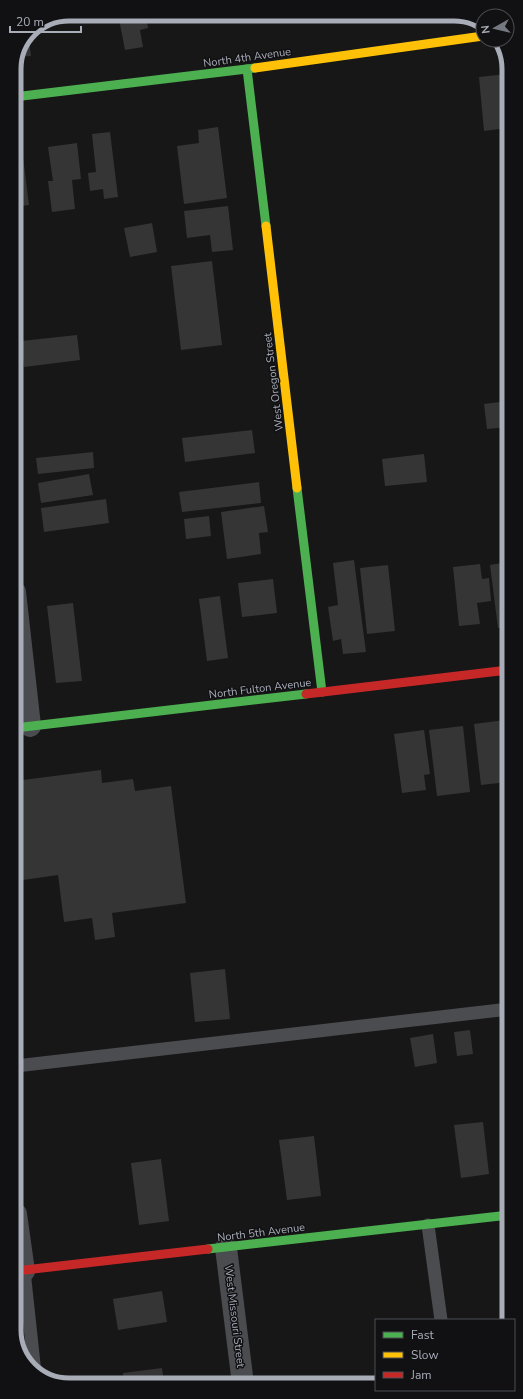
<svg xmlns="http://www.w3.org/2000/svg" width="523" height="1399" font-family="'Nunito Sans',sans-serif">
  <rect width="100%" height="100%" fill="#171717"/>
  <!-- building -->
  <g fill="#353536">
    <path d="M 118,14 L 146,14 L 148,28 L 140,30 L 143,47 L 125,50 Z"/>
    <path d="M 28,35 L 31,56 L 18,57 Z"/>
    <path d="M 507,74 L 507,128 L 484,131 L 479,77 Z"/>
    <path d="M 218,127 L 227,198 L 184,204 L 177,146 L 199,143 L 198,130 Z"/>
    <path d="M 110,132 L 118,197 L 104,199 L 103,189 L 90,191 L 88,173 L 96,172 L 92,134 Z"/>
    <path d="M 77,143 L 81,179 L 72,180 L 75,209 L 52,212 L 48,181 L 53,181 L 48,147 Z"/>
    <path d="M 22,149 L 29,205 L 14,207 L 14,150 Z"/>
    <path d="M 228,206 L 233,250 L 212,252 L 210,235 L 187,238 L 184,211 Z"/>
    <path d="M 152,223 L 157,252 L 130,257 L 124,228 Z"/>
    <path d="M 212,261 L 222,345 L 181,350 L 171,266 Z"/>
    <path d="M 77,335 L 80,360 L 24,367 L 21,341 Z"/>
    <path d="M 508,401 L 508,427 L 487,429 L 484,404 Z"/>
    <path d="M 252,430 L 255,453 L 185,462 L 182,438 Z"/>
    <path d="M 93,452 L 94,468 L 38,474 L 36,458 Z"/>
    <path d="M 424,454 L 427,482 L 385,486 L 382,459 Z"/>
    <path d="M 89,474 L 93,495 L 41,503 L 38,483 Z"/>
    <path d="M 259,482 L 261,503 L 182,512 L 179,492 Z"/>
    <path d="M 106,499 L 109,523 L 44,532 L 41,508 Z"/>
    <path d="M 264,506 L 268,532 L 259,533 L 261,554 L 227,559 L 221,512 Z"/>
    <path d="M 209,516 L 211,536 L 186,539 L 184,519 Z"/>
    <path d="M 354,560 L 366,652 L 343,654 L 341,639 L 333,641 L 328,607 L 338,605 L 333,563 Z"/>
    <path d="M 508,562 L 508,627 L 498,628 L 490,565 Z"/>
    <path d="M 480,564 L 482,579 L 489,578 L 491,601 L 477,603 L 480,624 L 459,626 L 453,567 Z"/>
    <path d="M 388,565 L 395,631 L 367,634 L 360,568 Z"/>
    <path d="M 273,579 L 277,613 L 242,617 L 238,583 Z"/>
    <path d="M 220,596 L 228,658 L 207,661 L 199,599 Z"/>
    <path d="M 73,603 L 82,681 L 56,683 L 47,606 Z"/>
    <path d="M 505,720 L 508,742 L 508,782 L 481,785 L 474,724 Z"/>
    <path d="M 463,726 L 470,792 L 437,796 L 429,730 Z"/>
    <path d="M 424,730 L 430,774 L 424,775 L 426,790 L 402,793 L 394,734 Z"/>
    <path d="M 101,770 L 102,783 L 133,779 L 135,791 L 171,786 L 186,903 L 112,913 L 115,937 L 95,940 L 92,918 L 64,922 L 58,875 L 23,880 L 15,818 L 15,781 Z"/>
    <path d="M 225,969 L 230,1019 L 195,1022 L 190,973 Z"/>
    <path d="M 470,1030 L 473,1054 L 457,1056 L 454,1032 Z"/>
    <path d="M 433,1034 L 437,1063 L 415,1067 L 410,1038 Z"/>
    <path d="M 483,1122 L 489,1174 L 461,1178 L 454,1125 Z"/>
    <path d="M 314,1136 L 321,1196 L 287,1200 L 279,1140 Z"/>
    <path d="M 161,1159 L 169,1221 L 139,1225 L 131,1163 Z"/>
    <path d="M 162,1291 L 167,1322 L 118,1330 L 113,1299 Z"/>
    <path d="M 162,1368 L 164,1384 L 124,1385 L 123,1373 Z"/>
  </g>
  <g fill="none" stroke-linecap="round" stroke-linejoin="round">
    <!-- lane -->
    <g stroke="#4b4c50" stroke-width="13">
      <path d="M 16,1066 L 509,1009"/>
      <path d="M 428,1225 L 441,1320"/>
      <path d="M 24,1271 L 35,1373"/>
    </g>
    <!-- street -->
    <g stroke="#4b4c50" stroke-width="22">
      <path d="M 15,592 L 30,726"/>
      <path d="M 16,1214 L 24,1271"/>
      <path d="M 226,1248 L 243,1384"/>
    </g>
    <!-- fast -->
    <g stroke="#4caf50" stroke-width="9">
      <path d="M 247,69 L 266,226"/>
      <path d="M 14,97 L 255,68"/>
      <path d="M 297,488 L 322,692"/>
      <path d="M 15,728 L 306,694"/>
      <path d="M 208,1249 L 509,1215"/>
    </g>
    <!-- slow -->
    <g stroke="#ffc107" stroke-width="9">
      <path d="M 255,68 L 483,36"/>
      <path d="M 266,226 L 297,488"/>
    </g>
    <!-- jam -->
    <g stroke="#c62828" stroke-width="9">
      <path d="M 306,694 L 508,670"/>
      <path d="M 16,1271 L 208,1249"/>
    </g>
  </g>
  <g text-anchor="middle" stroke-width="3" stroke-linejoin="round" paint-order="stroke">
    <!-- street labels -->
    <g font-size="11" fill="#a8adb8" stroke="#111113">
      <text transform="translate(247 57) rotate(-8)" y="4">North 4th Avenue</text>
      <text transform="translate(273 382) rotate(-97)" y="4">West Oregon Street</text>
      <text transform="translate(260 688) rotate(-7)" y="4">North Fulton Avenue</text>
      <text transform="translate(261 1232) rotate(-7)" y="4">North 5th Avenue</text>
      <text transform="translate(235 1316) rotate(83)" y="4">West Missouri Street</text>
    </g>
  </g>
  <!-- crop -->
  <path d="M0 0H523V1399H0ZM69 21H454A48 48 0 0 1 502 69V1330A48 48 0 0 1 454 1378H69A48 48 0 0 1 21 1330V69A48 48 0 0 1 69 21Z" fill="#111113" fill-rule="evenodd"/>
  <path fill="none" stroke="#a8adb8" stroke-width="5" d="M69 21H454A48 48 0 0 1 502 69V1330A48 48 0 0 1 454 1378H69A48 48 0 0 1 21 1330V69A48 48 0 0 1 69 21Z"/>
  <!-- legend -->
  <rect x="375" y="1319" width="140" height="72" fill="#111113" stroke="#4d4f55"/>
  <rect x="383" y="1332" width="20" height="6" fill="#4caf50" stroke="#4d4f55"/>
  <text x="411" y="1339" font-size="12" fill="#a8adb8">Fast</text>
  <rect x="383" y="1352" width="20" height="6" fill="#ffc107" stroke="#4d4f55"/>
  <text x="411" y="1359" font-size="12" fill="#a8adb8">Slow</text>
  <rect x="383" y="1372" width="20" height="6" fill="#c62828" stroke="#4d4f55"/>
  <text x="411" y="1379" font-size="12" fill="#a8adb8">Jam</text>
  <!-- north arrow -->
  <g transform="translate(495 28) rotate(262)"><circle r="19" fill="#111113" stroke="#4d4f55"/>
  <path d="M0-3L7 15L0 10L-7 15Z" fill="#757880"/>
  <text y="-6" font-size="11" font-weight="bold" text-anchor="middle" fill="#a8adb8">N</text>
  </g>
  <!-- scale -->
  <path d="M10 26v6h71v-6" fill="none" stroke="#a8adb8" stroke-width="2"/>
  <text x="16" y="26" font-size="12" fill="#a8adb8" stroke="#111113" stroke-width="3" paint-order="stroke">20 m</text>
</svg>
